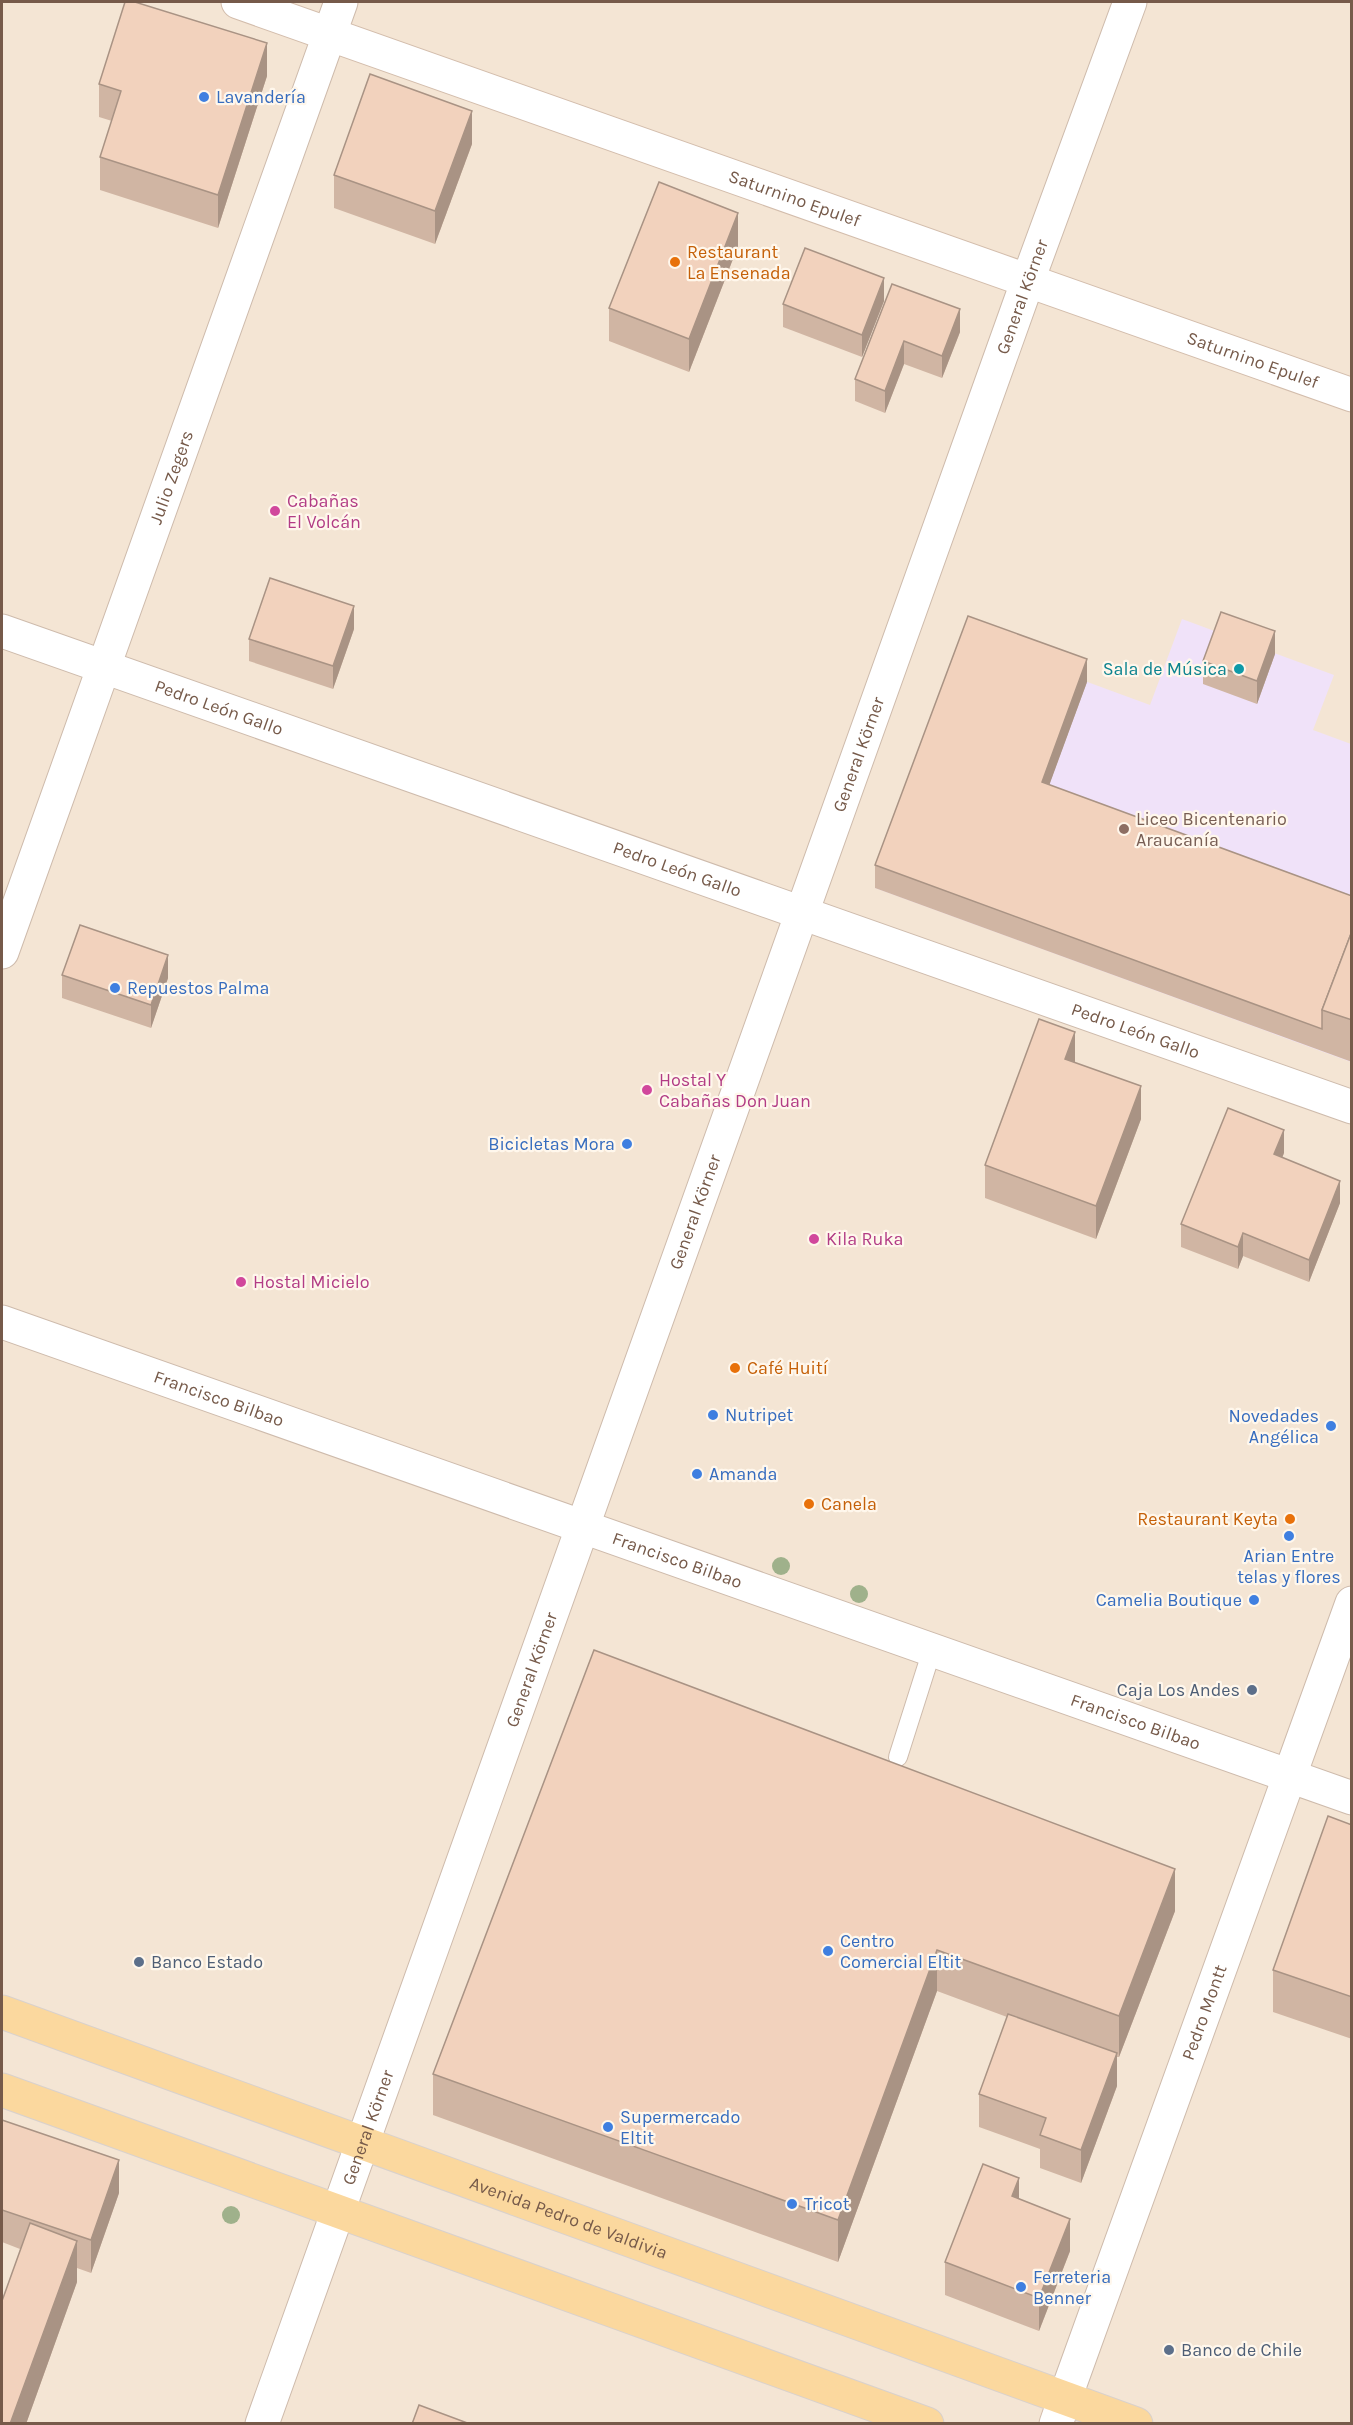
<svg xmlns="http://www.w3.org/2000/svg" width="1353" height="2425" font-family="Karla,sans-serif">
  <rect width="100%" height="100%" fill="#fcf3e5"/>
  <!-- residential -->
  <rect fill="#f4e5d4" x="2" y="2" width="1349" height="2421"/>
  <!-- education -->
  <path fill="#f0e2f9" d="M 1182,619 L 1334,675 L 1313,730 L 1351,744 L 1351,1062 L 875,888 L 968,638 L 1150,705 Z"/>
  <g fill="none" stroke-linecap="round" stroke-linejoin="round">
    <defs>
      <path id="lane" d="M 898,1757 L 932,1650"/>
      <g id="street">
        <path id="s1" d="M 2,631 L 1352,1107"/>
        <path id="s2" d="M 2,952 L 341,2"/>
        <path id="s3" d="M 2,1322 L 1352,1798"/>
        <path id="s4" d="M 1065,2398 L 1352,1603"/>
        <path id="s5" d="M 262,2424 L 1028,280 L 1130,2"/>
      </g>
      <g id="secondary">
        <path id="s6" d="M 238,2 L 1352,395"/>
        <path d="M 1056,2424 L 1065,2398"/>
      </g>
      <g id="primary">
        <path id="s7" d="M 2,2012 L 1136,2424"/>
        <path d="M 2,2090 L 927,2424"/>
      </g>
    </defs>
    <!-- lane casing -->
    <use href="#lane" stroke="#cebbac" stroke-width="20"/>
    <!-- street casing -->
    <use href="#street" stroke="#cebbac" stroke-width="35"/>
    <!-- secondary casing -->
    <use href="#secondary" stroke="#d3bdac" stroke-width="35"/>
    <!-- primary casing -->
    <use href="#primary" stroke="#d9d1cc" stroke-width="35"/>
    <!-- lane -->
    <use href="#lane" stroke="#fff" stroke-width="18"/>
    <!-- street -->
    <use href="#street" stroke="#fff" stroke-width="33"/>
    <!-- secondary -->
    <use href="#secondary" stroke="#fff" stroke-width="33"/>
    <!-- primary -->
    <use href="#primary" stroke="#fbd89e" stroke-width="33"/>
  </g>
  <!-- trees -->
  <g fill="#9fb18b">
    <circle cx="781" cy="1566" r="9"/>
    <circle cx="859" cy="1594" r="9"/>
    <circle cx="231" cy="2215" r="9"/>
  </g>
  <!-- wall -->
  <g fill="#d0b5a3">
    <path d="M 267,76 L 218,228 L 100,190 L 100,157 L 112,121 L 99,117 L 99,84 Z"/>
    <path d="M 472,144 L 435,244 L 334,208 L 334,175 Z"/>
    <path d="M 738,246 L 689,372 L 609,341 L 609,308 Z"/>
    <path d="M 892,284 L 960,332 L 942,378 L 904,364 L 885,413 L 855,401 L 855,379 Z"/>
    <path d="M 884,301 L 862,357 L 783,327 L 783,304 Z"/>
    <path d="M 354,629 L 333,689 L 249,661 L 249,639 Z"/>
    <path d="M 1275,654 L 1257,704 L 1203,684 L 1203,661 Z"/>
    <path d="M 1087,682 L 1049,785 L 1352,896 L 1352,1062 L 875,888 L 875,865 Z"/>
    <path d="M 62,975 L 168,978 L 151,1028 L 62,998 Z"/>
    <path d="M 1075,1062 L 1141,1119 L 1096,1239 L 985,1198 L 985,1165 Z"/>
    <path d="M 1284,1153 L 1282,1158 L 1340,1203 L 1309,1282 L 1243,1256 L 1238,1269 L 1181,1247 L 1181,1224 Z"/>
    <path d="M 594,1650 L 1175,1911 L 1119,2057 L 1117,2057 L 1117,2086 L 1081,2183 L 1040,2168 L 1040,2149 L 979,2127 L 979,2094 L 1007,2017 L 937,1991 L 838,2262 L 433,2115 L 433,2074 Z"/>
    <path d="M 1352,1825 L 1352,2039 L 1273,2012 L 1273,1970 Z"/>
    <path d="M 2,2120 L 119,2193 L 91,2273 L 77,2268 L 77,2282 L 26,2424 L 2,2424 L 20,2249 L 2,2242 Z"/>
    <path d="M 1019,2199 L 1070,2251 L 1039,2331 L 945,2295 L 945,2262 Z"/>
  </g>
  <!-- shaded-wall -->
  <g fill="#a99384">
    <path d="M 267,43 L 267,76 L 218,228 L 218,195 Z"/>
    <path d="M 472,111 L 472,144 L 435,244 L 435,211 Z"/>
    <path d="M 738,213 L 738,246 L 689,372 L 689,339 Z"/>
    <path d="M 884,278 L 884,301 L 862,357 L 862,335 Z"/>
    <path d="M 960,309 L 960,332 L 942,378 L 942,356 Z"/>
    <path d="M 904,341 L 904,364 L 885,413 L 885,391 Z"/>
    <path d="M 354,606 L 354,629 L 333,689 L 333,666 Z"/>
    <path d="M 1275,631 L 1275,654 L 1257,704 L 1257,681 Z"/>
    <path d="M 1087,659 L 1087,682 L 1042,805 L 1042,782 Z"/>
    <path d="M 168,955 L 168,978 L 151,1028 L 151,1005 Z"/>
    <path d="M 1075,1032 L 1075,1065 L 1065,1059 Z"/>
    <path d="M 1141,1086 L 1141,1119 L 1096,1239 L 1096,1206 Z"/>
    <path d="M 1284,1130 L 1284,1153 L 1274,1177 L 1274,1154 Z"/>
    <path d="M 1340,1181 L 1340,1203 L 1309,1282 L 1309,1260 Z"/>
    <path d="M 1243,1233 L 1243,1256 L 1238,1269 L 1238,1247 Z"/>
    <path d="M 1175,1869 L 1175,1911 L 1119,2057 L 1119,2016 Z"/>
    <path d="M 937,1950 L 937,1991 L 838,2262 L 838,2220 Z"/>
    <path d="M 1117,2053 L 1117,2086 L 1081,2183 L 1081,2150 Z"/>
    <path d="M 119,2160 L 119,2193 L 91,2273 L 91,2240 Z"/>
    <path d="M 1019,2178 L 1019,2211 L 1012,2196 Z"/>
    <path d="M 1070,2219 L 1070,2251 L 1039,2331 L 1039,2298 Z"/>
    <path d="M 77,2241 L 77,2282 L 26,2424 L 10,2424 Z"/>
  </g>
  <!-- building -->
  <g fill="#f2d2bd" stroke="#a99384" stroke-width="1.5">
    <path d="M 125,2 L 135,2 L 267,43 L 218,195 L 100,157 L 121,91 L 99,84 Z"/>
    <path d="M 370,74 L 472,111 L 435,211 L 334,175 Z"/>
    <path d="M 659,182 L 738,213 L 689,339 L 609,308 Z"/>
    <path d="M 805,248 L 884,278 L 862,335 L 783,304 Z"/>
    <path d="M 892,284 L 960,309 L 942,356 L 904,341 L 885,391 L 855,379 Z"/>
    <path d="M 270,578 L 354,606 L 333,666 L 249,639 Z"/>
    <path d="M 1221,612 L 1275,631 L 1257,681 L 1203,661 Z"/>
    <path d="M 968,616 L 1087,659 L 1042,782 L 1352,896 L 1352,931 L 1322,1010 L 1322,1029 L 875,865 Z"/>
    <path d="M 80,925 L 168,955 L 151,1005 L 62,975 Z"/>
    <path d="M 1352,931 L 1352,1020 L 1322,1010 Z"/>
    <path d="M 1039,1019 L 1075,1032 L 1065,1059 L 1141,1086 L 1096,1206 L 985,1165 Z"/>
    <path d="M 1228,1108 L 1284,1130 L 1274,1154 L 1340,1181 L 1309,1260 L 1243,1233 L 1238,1247 L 1181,1224 Z"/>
    <path d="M 594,1650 L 1175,1869 L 1119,2016 L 937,1950 L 838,2220 L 433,2074 Z"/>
    <path d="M 1328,1816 L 1352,1825 L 1352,1997 L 1273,1970 Z"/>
    <path d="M 1008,2014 L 1117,2053 L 1081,2150 L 1040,2135 L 1046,2118 L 979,2094 Z"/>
    <path d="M 2,2120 L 119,2160 L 91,2240 L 2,2210 Z"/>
    <path d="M 983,2164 L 1019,2178 L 1012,2196 L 1070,2219 L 1039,2298 L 945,2262 Z"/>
    <path d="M 30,2223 L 77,2241 L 10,2424 L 2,2424 L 2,2301 Z"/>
    <path d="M 419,2405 L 470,2424 L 412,2424 Z"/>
  </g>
  <!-- markers -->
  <g fill="#3f7fe0" stroke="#fff7ec" stroke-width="2">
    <circle cx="204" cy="97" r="6"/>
    <circle cx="115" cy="988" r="6"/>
    <circle cx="627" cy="1144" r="6"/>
    <circle cx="713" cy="1415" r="6"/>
    <circle cx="1331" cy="1426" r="6"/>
    <circle cx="697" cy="1474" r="6"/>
    <circle cx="1289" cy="1536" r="6"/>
    <circle cx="1254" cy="1600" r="6"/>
    <circle cx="828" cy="1951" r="6"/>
    <circle cx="608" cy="2127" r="6"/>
    <circle cx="792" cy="2204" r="6"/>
    <circle cx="1021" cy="2287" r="6"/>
  </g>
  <g fill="#e8710a" stroke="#fff7ec" stroke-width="2">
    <circle cx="675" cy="262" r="6"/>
    <circle cx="735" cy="1368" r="6"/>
    <circle cx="809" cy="1504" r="6"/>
    <circle cx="1290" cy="1519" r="6"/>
  </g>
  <g fill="#d1479c" stroke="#fff7ec" stroke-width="2">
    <circle cx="275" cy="511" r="6"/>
    <circle cx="647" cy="1090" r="6"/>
    <circle cx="814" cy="1239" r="6"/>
    <circle cx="241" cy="1282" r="6"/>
  </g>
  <circle fill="#0f9aa8" stroke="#fff7ec" stroke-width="2" cx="1239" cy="669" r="6"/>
  <circle fill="#8d6e63" stroke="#fff7ec" stroke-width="2" cx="1124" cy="829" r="6"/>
  <g fill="#5c6f8a" stroke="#fff7ec" stroke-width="2">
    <circle cx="1252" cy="1690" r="6"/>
    <circle cx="139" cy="1962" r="6"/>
    <circle cx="1169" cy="2350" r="6"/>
  </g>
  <g text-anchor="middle" stroke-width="4.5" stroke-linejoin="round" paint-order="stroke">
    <!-- shop labels -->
    <g font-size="18" fill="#366cbe" stroke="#fff7ec" text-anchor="start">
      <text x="216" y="103">Lavandería</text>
      <text x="127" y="994">Repuestos Palma</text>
      <text x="615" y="1150" text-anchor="end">Bicicletas Mora</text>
      <text x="725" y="1421">Nutripet</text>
      <text x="1319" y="1422" text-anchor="end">Novedades<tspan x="1319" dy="21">Angélica</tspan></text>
      <text x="709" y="1480">Amanda</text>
      <text x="1289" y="1562" text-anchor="middle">Arian Entre<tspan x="1289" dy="21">telas y flores</tspan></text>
      <text x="1242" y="1606" text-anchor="end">Camelia Boutique</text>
      <text x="840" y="1947">Centro<tspan x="840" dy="21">Comercial Eltit</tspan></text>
      <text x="620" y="2123">Supermercado<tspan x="620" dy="21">Eltit</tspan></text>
      <text x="804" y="2210">Tricot</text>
      <text x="1033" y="2283">Ferreteria<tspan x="1033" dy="21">Benner</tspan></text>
    </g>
    <!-- street labels -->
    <g font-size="18" fill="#765a4a" stroke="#fff7ec">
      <text dy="6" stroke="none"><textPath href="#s6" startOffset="590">Saturnino Epulef</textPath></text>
      <text dy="6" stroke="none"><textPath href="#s5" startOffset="2259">General Körner</textPath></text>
      <text dy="6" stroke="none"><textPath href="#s6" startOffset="1076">Saturnino Epulef</textPath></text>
      <text dy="6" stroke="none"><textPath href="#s2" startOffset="504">Julio Zegers</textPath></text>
      <text dy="6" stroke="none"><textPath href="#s1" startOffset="230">Pedro León Gallo</textPath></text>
      <text dy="6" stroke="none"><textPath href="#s5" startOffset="1773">General Körner</textPath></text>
      <text dy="6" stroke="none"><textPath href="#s1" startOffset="716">Pedro León Gallo</textPath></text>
      <text dy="6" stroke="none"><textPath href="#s1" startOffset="1202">Pedro León Gallo</textPath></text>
      <text dy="6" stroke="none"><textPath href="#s5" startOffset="1287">General Körner</textPath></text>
      <text dy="6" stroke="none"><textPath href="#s3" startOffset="230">Francisco Bilbao</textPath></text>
      <text dy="6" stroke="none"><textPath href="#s3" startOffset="716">Francisco Bilbao</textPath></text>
      <text dy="6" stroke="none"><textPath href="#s5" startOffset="801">General Körner</textPath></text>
      <text dy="6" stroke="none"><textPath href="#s3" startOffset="1202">Francisco Bilbao</textPath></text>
      <text dy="6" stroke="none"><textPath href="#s4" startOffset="410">Pedro Montt</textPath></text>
      <text dy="6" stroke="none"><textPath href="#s5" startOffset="315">General Körner</textPath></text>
      <text dy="6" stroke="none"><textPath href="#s7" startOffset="603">Avenida Pedro de Valdivia</textPath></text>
    </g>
    <!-- food labels -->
    <g font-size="18" fill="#c56008" stroke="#fff7ec" text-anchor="start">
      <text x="687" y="258">Restaurant<tspan x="687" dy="21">La Ensenada</tspan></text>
      <text x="747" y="1374">Café Huití</text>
      <text x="821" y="1510">Canela</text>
      <text x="1278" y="1525" text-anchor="end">Restaurant Keyta</text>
    </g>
    <!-- hotel labels -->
    <g font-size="18" fill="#b23c85" stroke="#fff7ec" text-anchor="start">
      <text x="287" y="507">Cabañas<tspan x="287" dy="21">El Volcán</tspan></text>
      <text x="659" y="1086">Hostal Y<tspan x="659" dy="21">Cabañas Don Juan</tspan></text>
      <text x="826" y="1245">Kila Ruka</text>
      <text x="253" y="1288">Hostal Micielo</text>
    </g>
    <!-- culture labels -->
    <g font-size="18" fill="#0d838f" stroke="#fff7ec" text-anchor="end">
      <text x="1227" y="675">Sala de Música</text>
    </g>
    <!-- education labels -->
    <g font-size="18" fill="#785e54" stroke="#fff7ec" text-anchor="start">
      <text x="1136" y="825">Liceo Bicentenario<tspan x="1136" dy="21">Araucanía</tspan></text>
    </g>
    <!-- service labels -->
    <g font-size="18" fill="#4e5e75" stroke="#fff7ec" text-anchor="start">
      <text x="1240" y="1696" text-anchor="end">Caja Los Andes</text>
      <text x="151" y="1968">Banco Estado</text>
      <text x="1181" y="2356">Banco de Chile</text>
    </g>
  </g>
  <!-- border -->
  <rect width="1353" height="2425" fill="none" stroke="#765a4a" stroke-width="6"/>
</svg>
